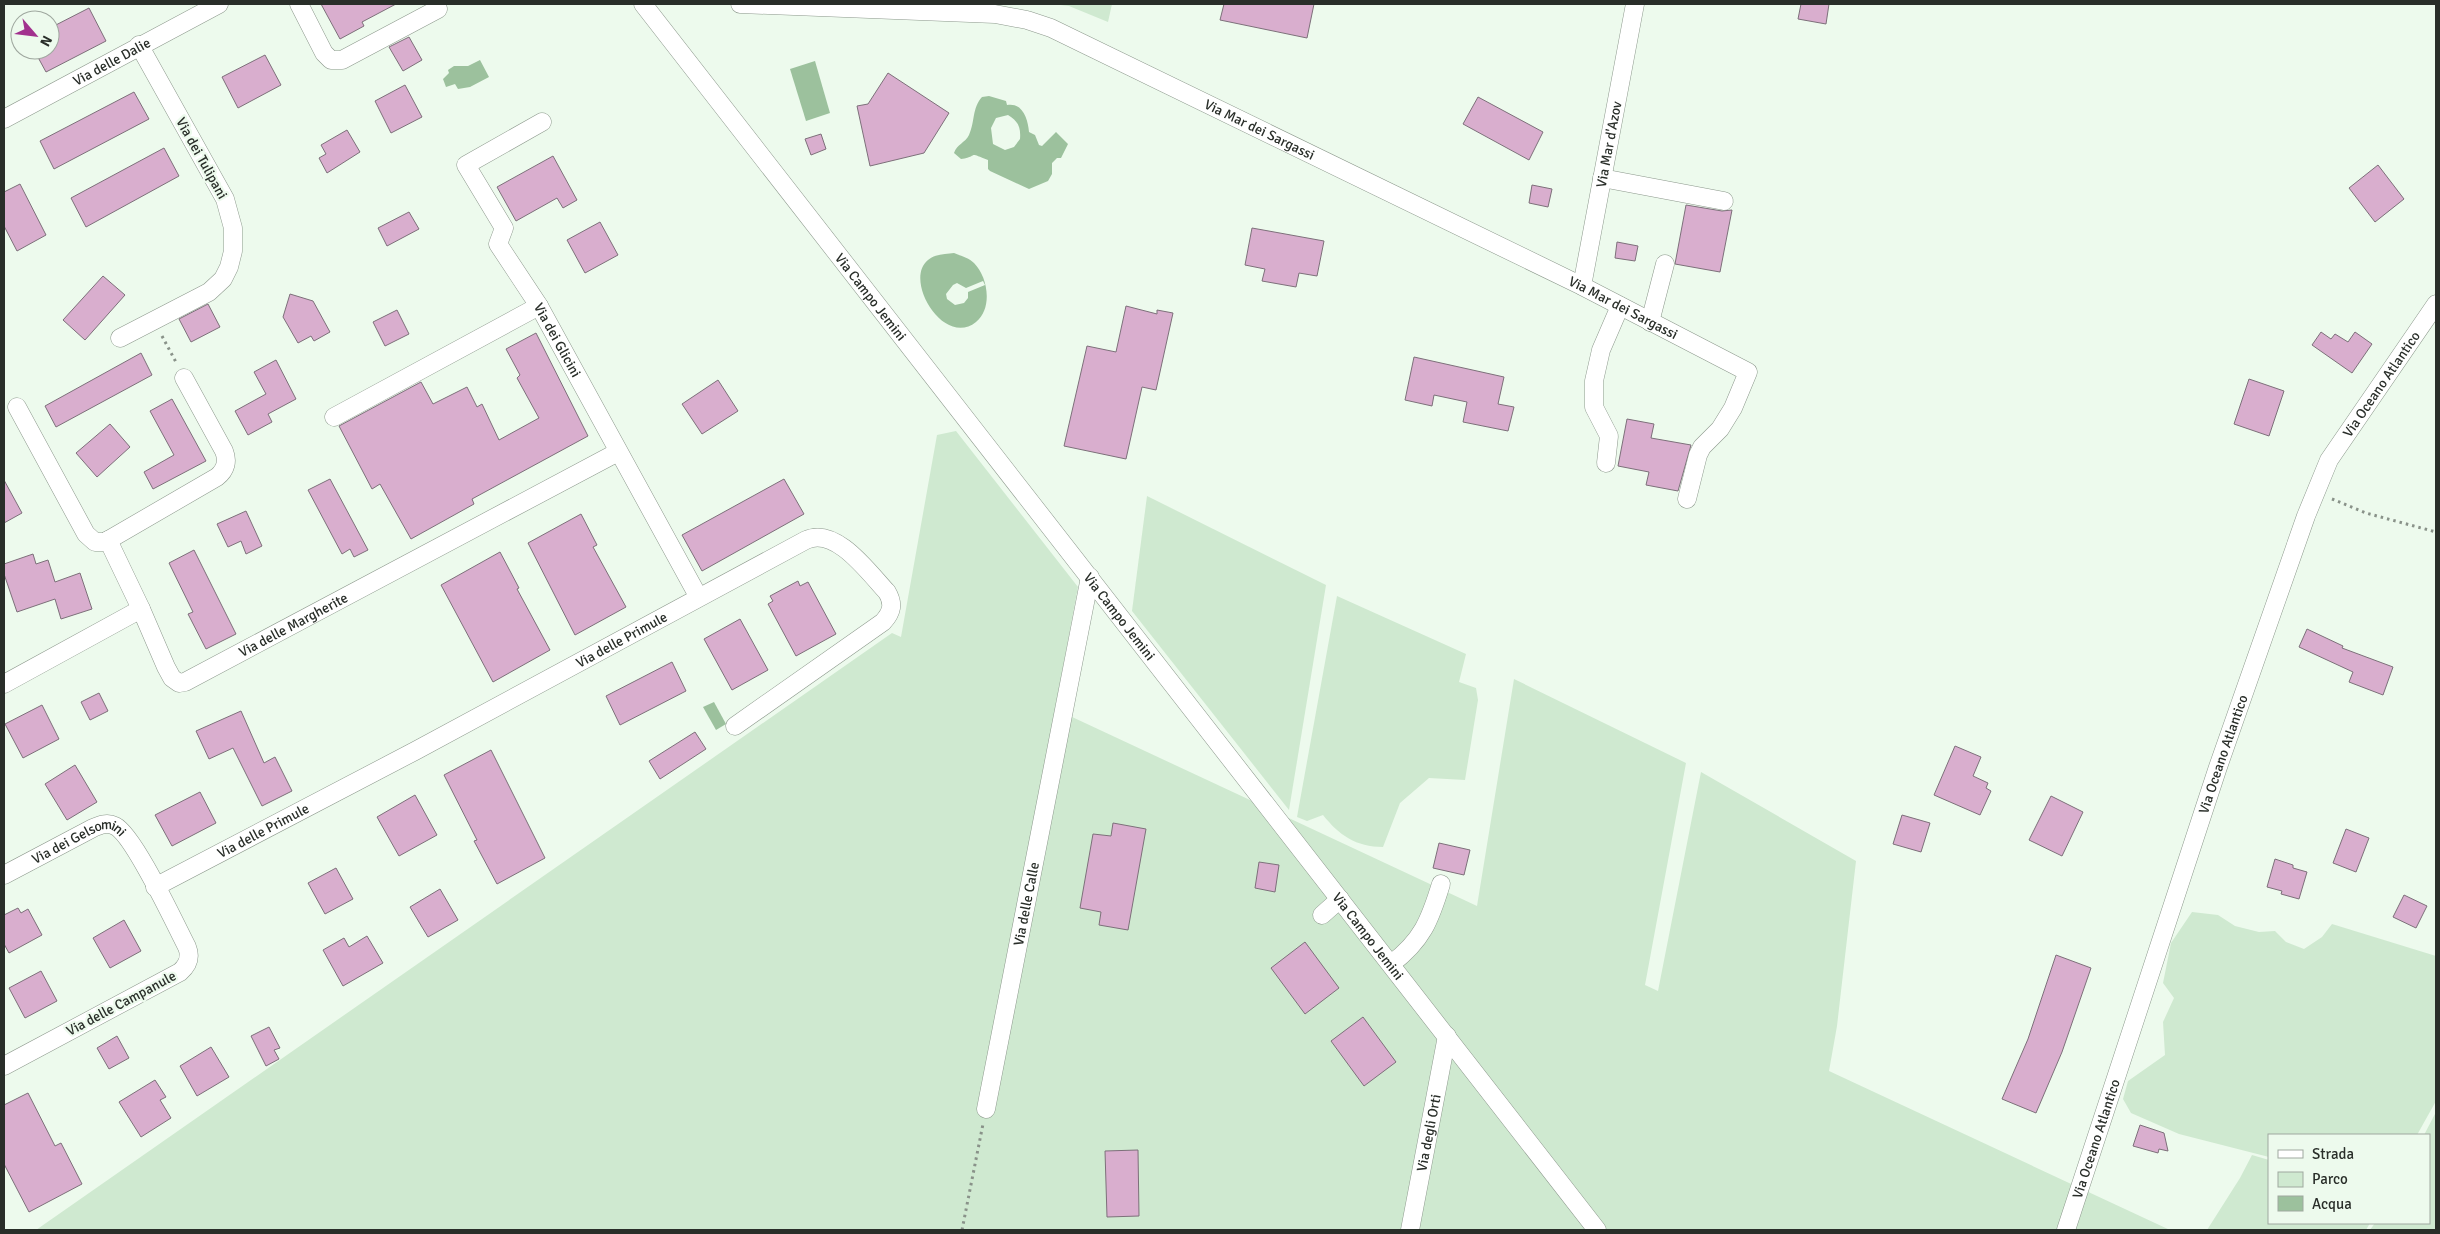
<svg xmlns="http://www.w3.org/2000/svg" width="2440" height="1234" font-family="Signika,sans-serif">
  <rect width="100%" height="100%" fill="#edfaed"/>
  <!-- green -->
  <g fill="#cfe9d0">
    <path d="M 1052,4 L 1112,4 L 1108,22 L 1069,6 Z"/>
    <path d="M 956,431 L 1078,587 L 1055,709 L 1477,906 L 1514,679 L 1686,763 L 1645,985 L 1658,991 L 1701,772 L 1856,861 L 1837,1026 L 1829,1071 L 2170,1230 L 36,1230 L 892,633 L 901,637 L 937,435 Z"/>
    <path d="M 1147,496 L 1326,585 L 1289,810 L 1132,611 Z"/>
    <path d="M 1337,596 L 1466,654 L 1459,682 L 1476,688 L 1478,700 L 1465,780 L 1429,778 L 1400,803 L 1383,847 C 1356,847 1339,835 1323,815 L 1307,821 L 1297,817 Z"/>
    <path d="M 2192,912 L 2218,915 L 2235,926 L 2259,932 L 2275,931 L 2286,942 L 2304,949 L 2322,937 L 2332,924 L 2436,956 L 2436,1101 L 2417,1135 L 2269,1135 L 2269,1157 L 2179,1134 L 2131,1113 L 2123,1099 L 2128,1081 L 2165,1055 L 2163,1022 L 2174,998 L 2163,983 L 2171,943 Z"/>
    <path d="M 2436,1112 L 2436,1230 L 2370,1230 L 2375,1223 L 2429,1223 L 2429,1135 L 2424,1135 Z"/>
    <path d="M 2252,1155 L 2269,1160 L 2269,1223 L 2370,1223 L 2366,1230 L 2207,1230 L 2240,1178 Z"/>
  </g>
  <!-- water -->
  <g fill="#9cc19d" fill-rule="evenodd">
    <path d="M 480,60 L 489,77 L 470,87 L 458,89 L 455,84 L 446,87 L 443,79 L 449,73 L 448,70 L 454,66 L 468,66 Z"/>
    <path d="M 815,61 L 830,113 L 806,121 L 790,69 Z"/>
    <path d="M 989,96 L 1006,101 L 1007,105 C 1023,102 1028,120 1029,132 L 1035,135 L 1039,145 L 1042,146 L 1056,132 L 1068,144 L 1061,158 L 1057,158 L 1052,163 L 1052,174 L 1048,181 L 1029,189 L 990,171 L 988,169 L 988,160 C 966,151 980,156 961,159 L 954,153 C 957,144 965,143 969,135 C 975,122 972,108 982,97 ZM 1008,115 C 1018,121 1021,127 1020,139 L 1014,147 L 1005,150 L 993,144 L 991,128 L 996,118 Z"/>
    <path d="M 954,253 C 961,256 969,258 974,263 C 988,277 993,308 976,322 C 944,348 903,280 928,260 C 935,254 946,254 954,253 Z"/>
    <path d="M 714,702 L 726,724 L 716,730 L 703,707 Z"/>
  </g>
  <!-- pier -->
  <path fill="#edfaed" d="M 983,281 L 985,285 L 968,292 L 968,298 L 964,303 L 955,305 L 947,299 L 946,294 L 953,285 L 957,283 L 966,288 Z"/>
  <!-- building -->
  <g fill="#d9aece" stroke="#7d707a">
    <path d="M 321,4 L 396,4 L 362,22 L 364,26 L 340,39 Z"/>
    <path d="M 1224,4 L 1314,4 L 1307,38 L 1220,20 Z"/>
    <path d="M 1801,4 L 1829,4 L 1826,24 L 1798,19 Z"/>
    <path d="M 89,8 L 106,41 L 46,72 L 34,50 L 50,50 L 50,28 Z"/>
    <path d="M 409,37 L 422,60 L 403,71 L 389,47 Z"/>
    <path d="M 265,55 L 281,85 L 238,108 L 222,77 Z"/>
    <path d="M 888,73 L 949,113 L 924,153 L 870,166 L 857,106 L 868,104 Z"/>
    <path d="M 405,85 L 422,117 L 391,133 L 375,101 Z"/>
    <path d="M 134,92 L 149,119 L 54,169 L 40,141 Z"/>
    <path d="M 1478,97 L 1543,132 L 1529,160 L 1463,124 Z"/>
    <path d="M 347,130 L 360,152 L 327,173 L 319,158 L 326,154 L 321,145 Z"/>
    <path d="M 821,134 L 826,149 L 811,155 L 805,139 Z"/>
    <path d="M 164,148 L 179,176 L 86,227 L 71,198 Z"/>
    <path d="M 553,156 L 577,200 L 563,208 L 557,198 L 516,221 L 497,187 Z"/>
    <path d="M 2378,165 L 2404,199 L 2375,222 L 2349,188 Z"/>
    <path d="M 20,184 L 46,235 L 17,251 L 4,226 L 4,192 Z"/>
    <path d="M 1532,185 L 1552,189 L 1548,207 L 1529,203 Z"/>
    <path d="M 1686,205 L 1722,211 L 1732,210 L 1720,272 L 1675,264 Z"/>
    <path d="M 409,212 L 419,229 L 387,246 L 378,228 Z"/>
    <path d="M 600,222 L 618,255 L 585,273 L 567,240 Z"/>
    <path d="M 1252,228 L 1324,241 L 1317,276 L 1299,273 L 1296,287 L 1262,281 L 1265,269 L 1245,265 Z"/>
    <path d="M 1617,242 L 1638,246 L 1635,261 L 1615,258 Z"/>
    <path d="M 103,276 L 125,295 L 85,340 L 63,320 Z"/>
    <path d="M 290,294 L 313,301 L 330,332 L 314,341 L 311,336 L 298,343 L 283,317 Z"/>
    <path d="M 208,304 L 220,327 L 191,342 L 179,319 Z"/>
    <path d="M 1126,306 L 1157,314 L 1157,310 L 1173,313 L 1156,390 L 1142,387 L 1126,459 L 1064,446 L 1087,346 L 1116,352 Z"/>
    <path d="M 397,310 L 409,334 L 385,346 L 373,322 Z"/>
    <path d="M 2321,332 L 2331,339 L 2335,334 L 2348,342 L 2355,332 L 2372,344 L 2352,373 L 2312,345 Z"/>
    <path d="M 536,333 L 588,436 L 472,499 L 474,504 L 411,539 L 380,484 L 372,489 L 339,426 L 421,382 L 433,404 L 467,387 L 477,407 L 482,404 L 499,440 L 539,418 L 517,378 L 520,375 L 506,349 Z"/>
    <path d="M 141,353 L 152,375 L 56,427 L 45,406 Z"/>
    <path d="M 1414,357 L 1504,377 L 1498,404 L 1514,407 L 1508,431 L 1463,422 L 1467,402 L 1434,395 L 1432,406 L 1405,400 Z"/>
    <path d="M 276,360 L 296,399 L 268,414 L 272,422 L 248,435 L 235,411 L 266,394 L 254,372 Z"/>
    <path d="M 2249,379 L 2284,391 L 2269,436 L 2234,424 Z"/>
    <path d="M 718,380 L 738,411 L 702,434 L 682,404 Z"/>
    <path d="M 172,399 L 206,461 L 153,489 L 144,472 L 174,455 L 150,411 Z"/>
    <path d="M 1627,419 L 1654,424 L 1651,438 L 1691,445 L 1678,491 L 1646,485 L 1649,472 L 1618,466 Z"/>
    <path d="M 110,424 L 130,447 L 97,477 L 76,453 Z"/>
    <path d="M 330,479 L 368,550 L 354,557 L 350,549 L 342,554 L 308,490 Z"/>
    <path d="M 784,479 L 804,514 L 702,571 L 682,535 Z"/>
    <path d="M 4,480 L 22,513 L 4,523 Z"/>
    <path d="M 246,511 L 262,546 L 246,554 L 241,541 L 228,547 L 217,524 Z"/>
    <path d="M 581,514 L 597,545 L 593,547 L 626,607 L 575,635 L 528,543 Z"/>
    <path d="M 194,550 L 236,634 L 206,649 L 188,614 L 193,612 L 169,563 Z"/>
    <path d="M 500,552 L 519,588 L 517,589 L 550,650 L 493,682 L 441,585 Z"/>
    <path d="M 33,554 L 36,564 L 48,560 L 55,582 L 80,573 L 92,609 L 61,619 L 55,599 L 17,612 L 4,574 L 4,564 Z"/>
    <path d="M 798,581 L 800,586 L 808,582 L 836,634 L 796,656 L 768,604 L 773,601 L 770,596 Z"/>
    <path d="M 740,619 L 768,670 L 732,690 L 704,639 Z"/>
    <path d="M 2307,629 L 2343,646 L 2342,648 L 2393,667 L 2383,695 L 2349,682 L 2353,672 L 2299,647 Z"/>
    <path d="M 672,662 L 686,691 L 620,725 L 606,696 Z"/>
    <path d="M 99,693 L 108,711 L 90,720 L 81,702 Z"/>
    <path d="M 42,705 L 59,739 L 23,758 L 5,724 Z"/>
    <path d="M 241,711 L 264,763 L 275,757 L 292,791 L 262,806 L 233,748 L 209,759 L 196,731 Z"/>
    <path d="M 695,732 L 706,749 L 660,779 L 649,761 Z"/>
    <path d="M 1955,746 L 1981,757 L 1973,776 L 1988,783 L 1986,788 L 1991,791 L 1980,815 L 1934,795 Z"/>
    <path d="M 491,750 L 545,858 L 497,884 L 474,841 L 477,840 L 444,775 Z"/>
    <path d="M 75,765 L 97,802 L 67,820 L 45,784 Z"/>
    <path d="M 200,792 L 216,823 L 172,846 L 155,815 Z"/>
    <path d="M 415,795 L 437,835 L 399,856 L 377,817 Z"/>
    <path d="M 2051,796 L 2083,812 L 2062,856 L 2029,840 Z"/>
    <path d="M 1902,815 L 1930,823 L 1921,852 L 1893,844 Z"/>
    <path d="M 1113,823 L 1146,829 L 1128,930 L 1099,925 L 1101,912 L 1080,908 L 1093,834 L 1111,836 Z"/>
    <path d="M 2346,829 L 2369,838 L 2356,872 L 2333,863 Z"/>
    <path d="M 1439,843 L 1470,850 L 1464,875 L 1433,868 Z"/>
    <path d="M 2275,859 L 2293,865 L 2293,868 L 2307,872 L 2299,899 L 2281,894 L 2282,891 L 2267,887 Z"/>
    <path d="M 1259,862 L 1279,865 L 1275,892 L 1255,888 Z"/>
    <path d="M 336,868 L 353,899 L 325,914 L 308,883 Z"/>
    <path d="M 440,889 L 458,920 L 428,937 L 410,907 Z"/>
    <path d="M 2404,895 L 2427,906 L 2416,928 L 2393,917 Z"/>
    <path d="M 18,908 L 21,913 L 28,909 L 42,935 L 9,953 L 4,944 L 4,915 Z"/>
    <path d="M 124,920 L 141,951 L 110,968 L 93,938 Z"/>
    <path d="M 367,936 L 383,963 L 343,986 L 323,950 L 344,938 L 349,947 Z"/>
    <path d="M 1305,942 L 1339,988 L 1305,1014 L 1271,968 Z"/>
    <path d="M 2056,955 L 2091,968 L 2062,1052 L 2036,1113 L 2002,1099 L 2028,1039 Z"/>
    <path d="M 41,971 L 57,1001 L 25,1018 L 9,988 Z"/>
    <path d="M 1363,1017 L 1396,1062 L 1364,1086 L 1331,1041 Z"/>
    <path d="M 269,1027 L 280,1048 L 274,1050 L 279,1059 L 266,1066 L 251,1036 Z"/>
    <path d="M 117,1036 L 129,1058 L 109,1069 L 97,1048 Z"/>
    <path d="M 211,1047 L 229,1077 L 197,1096 L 180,1066 Z"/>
    <path d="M 155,1080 L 166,1097 L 160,1100 L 171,1118 L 141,1137 L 119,1102 Z"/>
    <path d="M 28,1093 L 55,1146 L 61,1143 L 82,1184 L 29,1212 L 4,1164 L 4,1105 Z"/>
    <path d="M 2140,1125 L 2164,1133 L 2168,1151 L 2159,1149 L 2158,1153 L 2133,1146 Z"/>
    <path d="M 1138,1150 L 1139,1216 L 1107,1217 L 1105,1151 Z"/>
  </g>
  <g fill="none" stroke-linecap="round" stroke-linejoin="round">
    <defs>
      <g id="minor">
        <path d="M 299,4 L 324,53 L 331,60 L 342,60 L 438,9"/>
        <path id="s1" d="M 643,4 L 1597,1230"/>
        <path id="s2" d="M 740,4 L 995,14 L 1027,20 L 1051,28 L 1582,286 L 1748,372 L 1733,408 L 1720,429 L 1702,447 L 1698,455 L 1687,499"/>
        <path id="s3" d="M 4,119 L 219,4"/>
        <path id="s4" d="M 542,122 L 466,165 L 504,228 L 498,244 L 539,306 L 698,596"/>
        <path d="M 1602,178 L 1724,201"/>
        <path id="s5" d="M 1582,286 L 1635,4"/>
        <path d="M 1650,322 L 1665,264"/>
        <path d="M 120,338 L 209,292 L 223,279 L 229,267 L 233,251 L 233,228 L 225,199 L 139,45"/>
        <path d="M 17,407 L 86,534 L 95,542 L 105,542 L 217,477 C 226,470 228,461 224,451 L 184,378"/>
        <path d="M 334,417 L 539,306"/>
        <path d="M 1606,463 L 1609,436 L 1594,407 L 1594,381 L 1601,350 L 1620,306"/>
        <path d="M 108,540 L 141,609"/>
        <path id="s6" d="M 4,684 L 141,609 L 166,667 L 172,678 L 179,683 L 185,682 L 618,452"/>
        <path id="s7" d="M 4,875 L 93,828 C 100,825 107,822 115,826 C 134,835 175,924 187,947 C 191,957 188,965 180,972 L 4,1066"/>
        <path id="s8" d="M 155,887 L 415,751 L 806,540 C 836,526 869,573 887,592 C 894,604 892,612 883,622 L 735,726"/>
        <path d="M 1322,915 L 1340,899"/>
        <path d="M 1391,964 C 1422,941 1430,920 1441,884"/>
        <path id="s9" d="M 986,1109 L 1090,577"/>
        <path id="s10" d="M 1410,1230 L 1447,1036"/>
        <path id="s11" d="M 2066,1230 L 2218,767 L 2306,516 L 2329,460 L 2436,304"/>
      </g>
    </defs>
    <!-- minor casing -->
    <use href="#minor" stroke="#8c988c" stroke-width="19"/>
    <!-- path -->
    <g stroke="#899289" stroke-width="3" stroke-dasharray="2.5 4" stroke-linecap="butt">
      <path d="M 162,336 L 177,364"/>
      <path d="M 2332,499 L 2366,513 L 2436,532"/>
      <path d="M 962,1230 L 983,1124"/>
    </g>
    <!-- minor -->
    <use href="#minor" stroke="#fff" stroke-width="18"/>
  </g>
  <g text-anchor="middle" stroke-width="4.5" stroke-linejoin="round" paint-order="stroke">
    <!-- street labels -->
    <g font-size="14" fill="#292e29" stroke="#edfaed">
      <text dy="5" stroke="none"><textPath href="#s3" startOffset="122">Via delle Dalie</textPath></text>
      <text dy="5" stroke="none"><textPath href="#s2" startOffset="545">Via Mar dei Sargassi</textPath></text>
      <text dy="5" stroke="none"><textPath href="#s5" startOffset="144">Via Mar d'Azov</textPath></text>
      <text transform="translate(202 158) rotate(61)" y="5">Via dei Tulipani</text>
      <text dy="5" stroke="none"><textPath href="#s1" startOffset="371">Via Campo Jemini</textPath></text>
      <text dy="5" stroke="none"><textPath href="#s2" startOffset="950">Via Mar dei Sargassi</textPath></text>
      <text dy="5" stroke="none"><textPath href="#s4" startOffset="291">Via dei Glicini</textPath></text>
      <text dy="5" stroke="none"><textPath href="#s11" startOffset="906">Via Oceano Atlantico</textPath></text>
      <text dy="5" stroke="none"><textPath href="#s1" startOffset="776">Via Campo Jemini</textPath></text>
      <text dy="5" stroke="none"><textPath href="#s6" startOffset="369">Via delle Margherite</textPath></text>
      <text dy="5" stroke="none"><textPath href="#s8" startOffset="528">Via delle Primule</textPath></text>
      <text dy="5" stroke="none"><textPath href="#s11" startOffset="501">Via Oceano Atlantico</textPath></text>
      <text dy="5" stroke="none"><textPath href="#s8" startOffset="122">Via delle Primule</textPath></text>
      <text dy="5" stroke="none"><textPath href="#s7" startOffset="84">Via dei Gelsomini</textPath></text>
      <text dy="5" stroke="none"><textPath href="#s9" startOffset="209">Via delle Calle</textPath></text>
      <text dy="5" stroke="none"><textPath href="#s1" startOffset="1181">Via Campo Jemini</textPath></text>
      <text transform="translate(121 1003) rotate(-28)" y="5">Via delle Campanule</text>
      <text dy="5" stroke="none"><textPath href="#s10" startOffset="99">Via degli Orti</textPath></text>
      <text dy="5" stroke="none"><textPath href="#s11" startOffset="96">Via Oceano Atlantico</textPath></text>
    </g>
  </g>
  <!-- border -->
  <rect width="2440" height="1234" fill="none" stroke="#292e29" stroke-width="10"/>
  <!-- legend -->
  <rect x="2268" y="1134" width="162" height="90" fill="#edfaed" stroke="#9fa89f"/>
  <rect x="2278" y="1150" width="25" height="8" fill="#ffffff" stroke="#9fa89f"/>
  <text x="2312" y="1159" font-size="15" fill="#292e29">Strada</text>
  <rect x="2278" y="1172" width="25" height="15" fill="#cfe9d0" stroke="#9fa89f"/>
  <text x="2312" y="1184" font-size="15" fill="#292e29">Parco</text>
  <rect x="2278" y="1196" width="25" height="15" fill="#9cc19d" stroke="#9fa89f"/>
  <text x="2312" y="1209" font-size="15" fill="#292e29">Acqua</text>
  <!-- north arrow -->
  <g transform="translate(35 35) rotate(118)"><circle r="24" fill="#edfaed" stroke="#9fa89f"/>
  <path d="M0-4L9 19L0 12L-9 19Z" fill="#a2318e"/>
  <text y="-8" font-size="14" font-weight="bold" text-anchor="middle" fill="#292e29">N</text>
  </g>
</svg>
